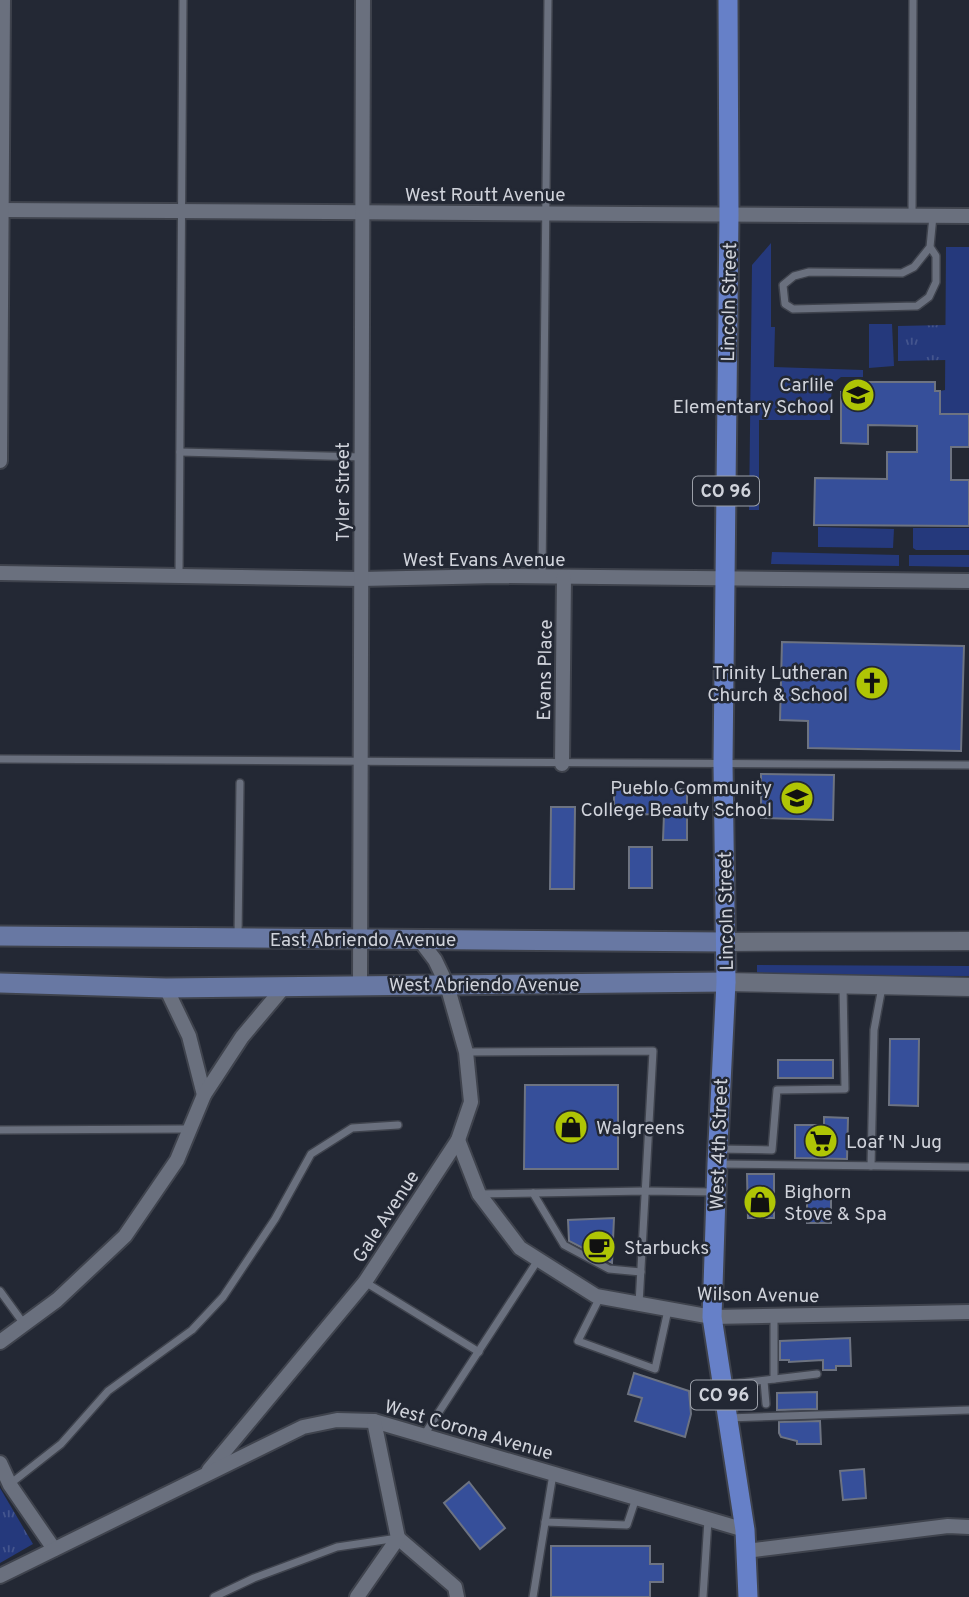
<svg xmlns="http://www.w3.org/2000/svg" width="969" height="1597" font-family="Overpass,sans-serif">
  <defs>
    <pattern id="park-tufts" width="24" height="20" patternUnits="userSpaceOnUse" patternTransform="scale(1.75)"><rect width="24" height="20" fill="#25397c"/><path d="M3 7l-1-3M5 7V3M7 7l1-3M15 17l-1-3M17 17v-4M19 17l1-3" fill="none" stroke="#44558e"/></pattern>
  </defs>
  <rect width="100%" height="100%" fill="#232834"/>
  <!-- green -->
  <g fill="#25397c">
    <path d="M 771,243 L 771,327 L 775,327 L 774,367 L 863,370 L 863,377 L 841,377 L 832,384 L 830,420 L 759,420 L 759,510 L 749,510 L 752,265 Z"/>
    <path d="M 946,247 L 969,247 L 969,414 L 940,414 L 940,391 L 945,390 Z"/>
    <path d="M 869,324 L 892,324 L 894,366 L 869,368 Z"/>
    <path d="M 818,527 L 894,529 L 893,548 L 818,547 Z"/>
    <path d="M 913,528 L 969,528 L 969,550 L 916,550 L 913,548 Z"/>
    <path d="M 772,552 L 899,555 L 899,566 L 771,564 Z"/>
    <path d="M 909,555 L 969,555 L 969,567 L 909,566 Z"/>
    <path d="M 757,965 L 969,966 L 969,976 L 757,975 Z"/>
  </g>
  <!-- park -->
  <g fill="url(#park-tufts)">
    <path d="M 946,325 L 946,360 L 898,361 L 898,326 Z"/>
    <path d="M 0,1488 L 33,1544 L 0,1563 Z"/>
  </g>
  <!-- building -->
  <g fill="#364f9a" stroke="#6d7381" stroke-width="2">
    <path d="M 861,382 L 935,382 L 935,391 L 940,391 L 940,414 L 969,414 L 969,447 L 951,447 L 951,480 L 969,480 L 969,526 L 814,525 L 815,478 L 887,479 L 887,452 L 917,452 L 917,426 L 868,425 L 868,444 L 841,443 L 841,392 L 861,392 Z"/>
    <path d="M 782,642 L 964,646 L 961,751 L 808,748 L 808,721 L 780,720 Z"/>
    <path d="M 761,774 L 834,775 L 833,820 L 761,818 Z"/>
    <path d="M 614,789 L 687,789 L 687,840 L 663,840 L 664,814 L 614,815 Z"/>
    <path d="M 551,807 L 575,807 L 574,889 L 550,889 Z"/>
    <rect x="629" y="847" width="23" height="41"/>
    <path d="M 890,1039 L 919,1039 L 918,1106 L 889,1105 Z"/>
    <rect x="778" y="1060" width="55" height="18"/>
    <path d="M 525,1085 L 618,1085 L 618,1169 L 524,1169 Z"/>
    <path d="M 824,1117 L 848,1118 L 847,1159 L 795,1158 L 795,1125 L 824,1125 Z"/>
    <path d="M 747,1174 L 774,1174 L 774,1218 L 748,1218 Z"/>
    <rect x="807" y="1189" width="24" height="34"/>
    <path d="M 614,1218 L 612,1263 L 569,1241 L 568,1220 Z"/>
    <path d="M 850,1338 L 851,1366 L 836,1366 L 836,1370 L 823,1370 L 823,1360 L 789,1362 L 789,1360 L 780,1360 L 780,1341 Z"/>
    <path d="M 634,1373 L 689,1391 L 691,1414 L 685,1437 L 635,1421 L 642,1398 L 628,1394 Z"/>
    <path d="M 817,1392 L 817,1409 L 777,1410 L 777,1393 Z"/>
    <path d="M 820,1421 L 821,1444 L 797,1444 L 797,1441 L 781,1437 L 779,1433 L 779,1422 Z"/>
    <path d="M 864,1469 L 866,1498 L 843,1500 L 840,1471 Z"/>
    <path d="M 469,1482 L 505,1528 L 480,1549 L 444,1503 Z"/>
    <path d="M 551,1546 L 650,1546 L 650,1564 L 663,1564 L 663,1582 L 650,1582 L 650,1597 L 551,1597 Z"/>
  </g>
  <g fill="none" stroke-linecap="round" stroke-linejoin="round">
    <defs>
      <g id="service">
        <path d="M 912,216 L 913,0"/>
        <path d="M 930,247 L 914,267 L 902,273 L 809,272 L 794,276 L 783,285 L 785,304 L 793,309 L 917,306 L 929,297 L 936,282 L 936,256 L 930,247 L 933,216"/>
        <path d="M 180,452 L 361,457"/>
        <path d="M 179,575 L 183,0"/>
        <path d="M 542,577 L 548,0"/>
        <path d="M 0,759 L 969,765"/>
        <path d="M 238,936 L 240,783"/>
        <path d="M 467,1052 L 653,1051 L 639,1304"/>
        <path d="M 0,1130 L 189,1129"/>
        <path d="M 718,1149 L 772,1150 L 777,1090 L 845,1089 L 843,986"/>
        <path d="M 718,1164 L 969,1167"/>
        <path d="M 871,1166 L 874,1030 L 882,987"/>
        <path d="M 533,1193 L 564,1245 L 609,1269 L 641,1272"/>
        <path d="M 479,1194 L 645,1191 L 715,1192"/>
        <path d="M 365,1282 L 479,1352"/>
        <path d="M 0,1291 L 24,1324"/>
        <path d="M 600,1297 L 578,1341 L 655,1369 L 668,1310"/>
        <path d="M 774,1316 L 774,1379"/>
        <path d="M 764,1381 L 766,1404"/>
        <path d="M 723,1385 L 817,1374"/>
        <path d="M 728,1418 L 969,1410"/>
        <path d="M 424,1435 L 538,1260"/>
        <path d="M 10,1484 L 61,1444 L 108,1391 L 192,1330 L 223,1297 L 275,1219 L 311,1154 L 352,1128 L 398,1125"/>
        <path d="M 545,1522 L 627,1525 L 636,1498"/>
        <path d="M 214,1597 L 254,1578 L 337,1547 L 398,1538"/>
        <path d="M 533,1597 L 553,1474"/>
        <path d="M 703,1597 L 708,1520"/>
      </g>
      <g id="minor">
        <path d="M 0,210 L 969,216"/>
        <path d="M 0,461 L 3,0"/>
        <path d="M 0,573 L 361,579 L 498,576 L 969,581"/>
        <path d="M 562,764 L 564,577"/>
        <path d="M 360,985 L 363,0"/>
        <path d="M 166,988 L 189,1036 L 204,1095"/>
        <path d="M 458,1140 L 479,1194 L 520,1248 L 596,1296 L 712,1317 L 969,1312"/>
        <path d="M 0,1342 L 57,1300 L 125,1236 L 177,1160 L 204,1095 L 242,1037 L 284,987"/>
        <path d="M 0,1463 L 10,1485 L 54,1549"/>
        <path d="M 209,1470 L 365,1282 L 458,1140 L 471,1102 L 466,1052 L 447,985 L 435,960 L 419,939"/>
        <path d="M 398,1538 L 455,1587 L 457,1597"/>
        <path d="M 746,1551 L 948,1526 L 969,1527"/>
        <path d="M 0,1576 L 303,1427 L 337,1420 L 374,1421 L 745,1530"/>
        <path d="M 357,1597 L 398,1538 L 374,1421"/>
      </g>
      <g id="tertiary">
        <path d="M 725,942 L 969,941"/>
        <path d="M 726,982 L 969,987"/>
      </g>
      <g id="secondary">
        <path d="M 0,936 L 725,942"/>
        <path d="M 0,983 L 166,988 L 726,982"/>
      </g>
      <path id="primary" d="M 728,0 L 729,215 L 723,763 L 726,982 L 717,1164 L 712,1317 L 745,1530 L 748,1597"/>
    </defs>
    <!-- service casing -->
    <use href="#service" stroke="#3f434d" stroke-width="10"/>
    <!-- minor casing -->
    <use href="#minor" stroke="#3f434d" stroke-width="18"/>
    <!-- tertiary casing -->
    <use href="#tertiary" stroke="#3f434d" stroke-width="21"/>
    <!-- secondary casing -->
    <use href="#secondary" stroke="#3f434d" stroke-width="23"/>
    <!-- primary casing -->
    <use href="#primary" stroke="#3f434d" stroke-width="23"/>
    <!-- service -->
    <use href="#service" stroke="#6a707e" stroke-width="7"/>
    <!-- minor -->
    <use href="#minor" stroke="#6a707e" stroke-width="14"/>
    <!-- tertiary -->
    <use href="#tertiary" stroke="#6a707e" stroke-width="18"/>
    <!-- secondary -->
    <use href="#secondary" stroke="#6878a3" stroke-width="19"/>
    <!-- primary -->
    <use href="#primary" stroke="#6680c8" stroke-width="19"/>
  </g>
  <!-- icons -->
  <defs>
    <symbol id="school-disc" viewBox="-11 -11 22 22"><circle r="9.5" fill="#afc505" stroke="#232834"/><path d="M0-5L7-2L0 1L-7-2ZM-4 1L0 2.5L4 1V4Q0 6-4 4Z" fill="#111"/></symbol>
    <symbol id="church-disc" viewBox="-11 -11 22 22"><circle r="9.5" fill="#afc505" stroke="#232834"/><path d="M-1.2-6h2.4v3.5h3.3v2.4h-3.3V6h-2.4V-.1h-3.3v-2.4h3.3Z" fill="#111"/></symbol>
    <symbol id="university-disc" viewBox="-11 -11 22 22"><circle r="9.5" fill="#afc505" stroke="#232834"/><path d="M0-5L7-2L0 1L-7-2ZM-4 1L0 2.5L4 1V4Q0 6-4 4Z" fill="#111"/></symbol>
    <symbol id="shop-disc" viewBox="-11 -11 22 22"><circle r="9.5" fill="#afc505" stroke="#232834"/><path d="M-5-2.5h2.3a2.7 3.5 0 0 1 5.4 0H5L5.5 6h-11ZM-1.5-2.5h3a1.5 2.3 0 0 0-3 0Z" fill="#111"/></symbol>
    <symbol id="supermarket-disc" viewBox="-11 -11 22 22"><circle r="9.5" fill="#afc505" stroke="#232834"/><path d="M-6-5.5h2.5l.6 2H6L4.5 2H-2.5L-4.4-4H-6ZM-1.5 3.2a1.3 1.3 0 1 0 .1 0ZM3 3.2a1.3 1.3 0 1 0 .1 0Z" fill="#111"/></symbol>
    <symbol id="cafe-disc" viewBox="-11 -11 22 22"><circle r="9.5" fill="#afc505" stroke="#232834"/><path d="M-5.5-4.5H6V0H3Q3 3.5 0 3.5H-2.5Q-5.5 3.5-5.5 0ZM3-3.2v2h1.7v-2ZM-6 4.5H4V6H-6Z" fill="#111"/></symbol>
  </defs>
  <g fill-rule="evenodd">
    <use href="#school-disc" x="839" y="376" width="38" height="38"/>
    <use href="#church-disc" x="853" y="664" width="38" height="38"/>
    <use href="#university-disc" x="778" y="779" width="38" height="38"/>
    <use href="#shop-disc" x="552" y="1108" width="38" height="38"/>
    <use href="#supermarket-disc" x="802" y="1122" width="38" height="38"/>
    <use href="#shop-disc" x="741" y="1183" width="38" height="38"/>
    <use href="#cafe-disc" x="580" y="1228" width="38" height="38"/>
  </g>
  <g text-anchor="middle" stroke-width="5" stroke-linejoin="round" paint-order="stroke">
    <!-- shield labels -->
    <g fill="#232834" stroke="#9ca0a9" stroke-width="2">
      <rect x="693" y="476.5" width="66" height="29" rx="5"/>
      <rect x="691" y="1380.5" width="66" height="29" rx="5"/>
    </g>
    <g font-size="18" font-weight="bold" fill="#d0d3db">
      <text x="726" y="497">CO 96</text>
      <text x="724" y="1401">CO 96</text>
    </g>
    <!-- street labels -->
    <g font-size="19" fill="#d0d3db" stroke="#232834">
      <text x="485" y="201">West Routt Avenue</text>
      <text transform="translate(728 302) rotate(-89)" y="7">Lincoln Street</text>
      <text transform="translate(342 492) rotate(-90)" y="7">Tyler Street</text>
      <text x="484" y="566">West Evans Avenue</text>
      <text transform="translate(544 670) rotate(-89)" y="7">Evans Place</text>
      <text transform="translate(725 911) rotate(-91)" y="7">Lincoln Street</text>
      <text x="363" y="946">East Abriendo Avenue</text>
      <text x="484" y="991">West Abriendo Avenue</text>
      <text transform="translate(718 1144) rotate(-88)" y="7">West 4th Street</text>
      <text transform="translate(385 1216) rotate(-57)" y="7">Gale Avenue</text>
      <text transform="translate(758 1294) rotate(1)" y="7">Wilson Avenue</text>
      <text transform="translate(469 1429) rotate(16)" y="7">West Corona Avenue</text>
    </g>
    <!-- poi labels -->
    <g font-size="19" fill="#d0d3db" stroke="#232834" text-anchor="start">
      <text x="834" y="391" text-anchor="end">Carlile<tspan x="834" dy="22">Elementary School</tspan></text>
      <text x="848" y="679" text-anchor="end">Trinity Lutheran<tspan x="848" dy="22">Church &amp; School</tspan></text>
      <text x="772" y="794" text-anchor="end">Pueblo Community<tspan x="772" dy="22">College Beauty School</tspan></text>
      <text x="596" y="1134">Walgreens</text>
      <text x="846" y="1148">Loaf 'N Jug</text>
      <text x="784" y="1198">Bighorn<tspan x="784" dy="22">Stove &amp; Spa</tspan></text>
      <text x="624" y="1254">Starbucks</text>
    </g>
  </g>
</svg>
